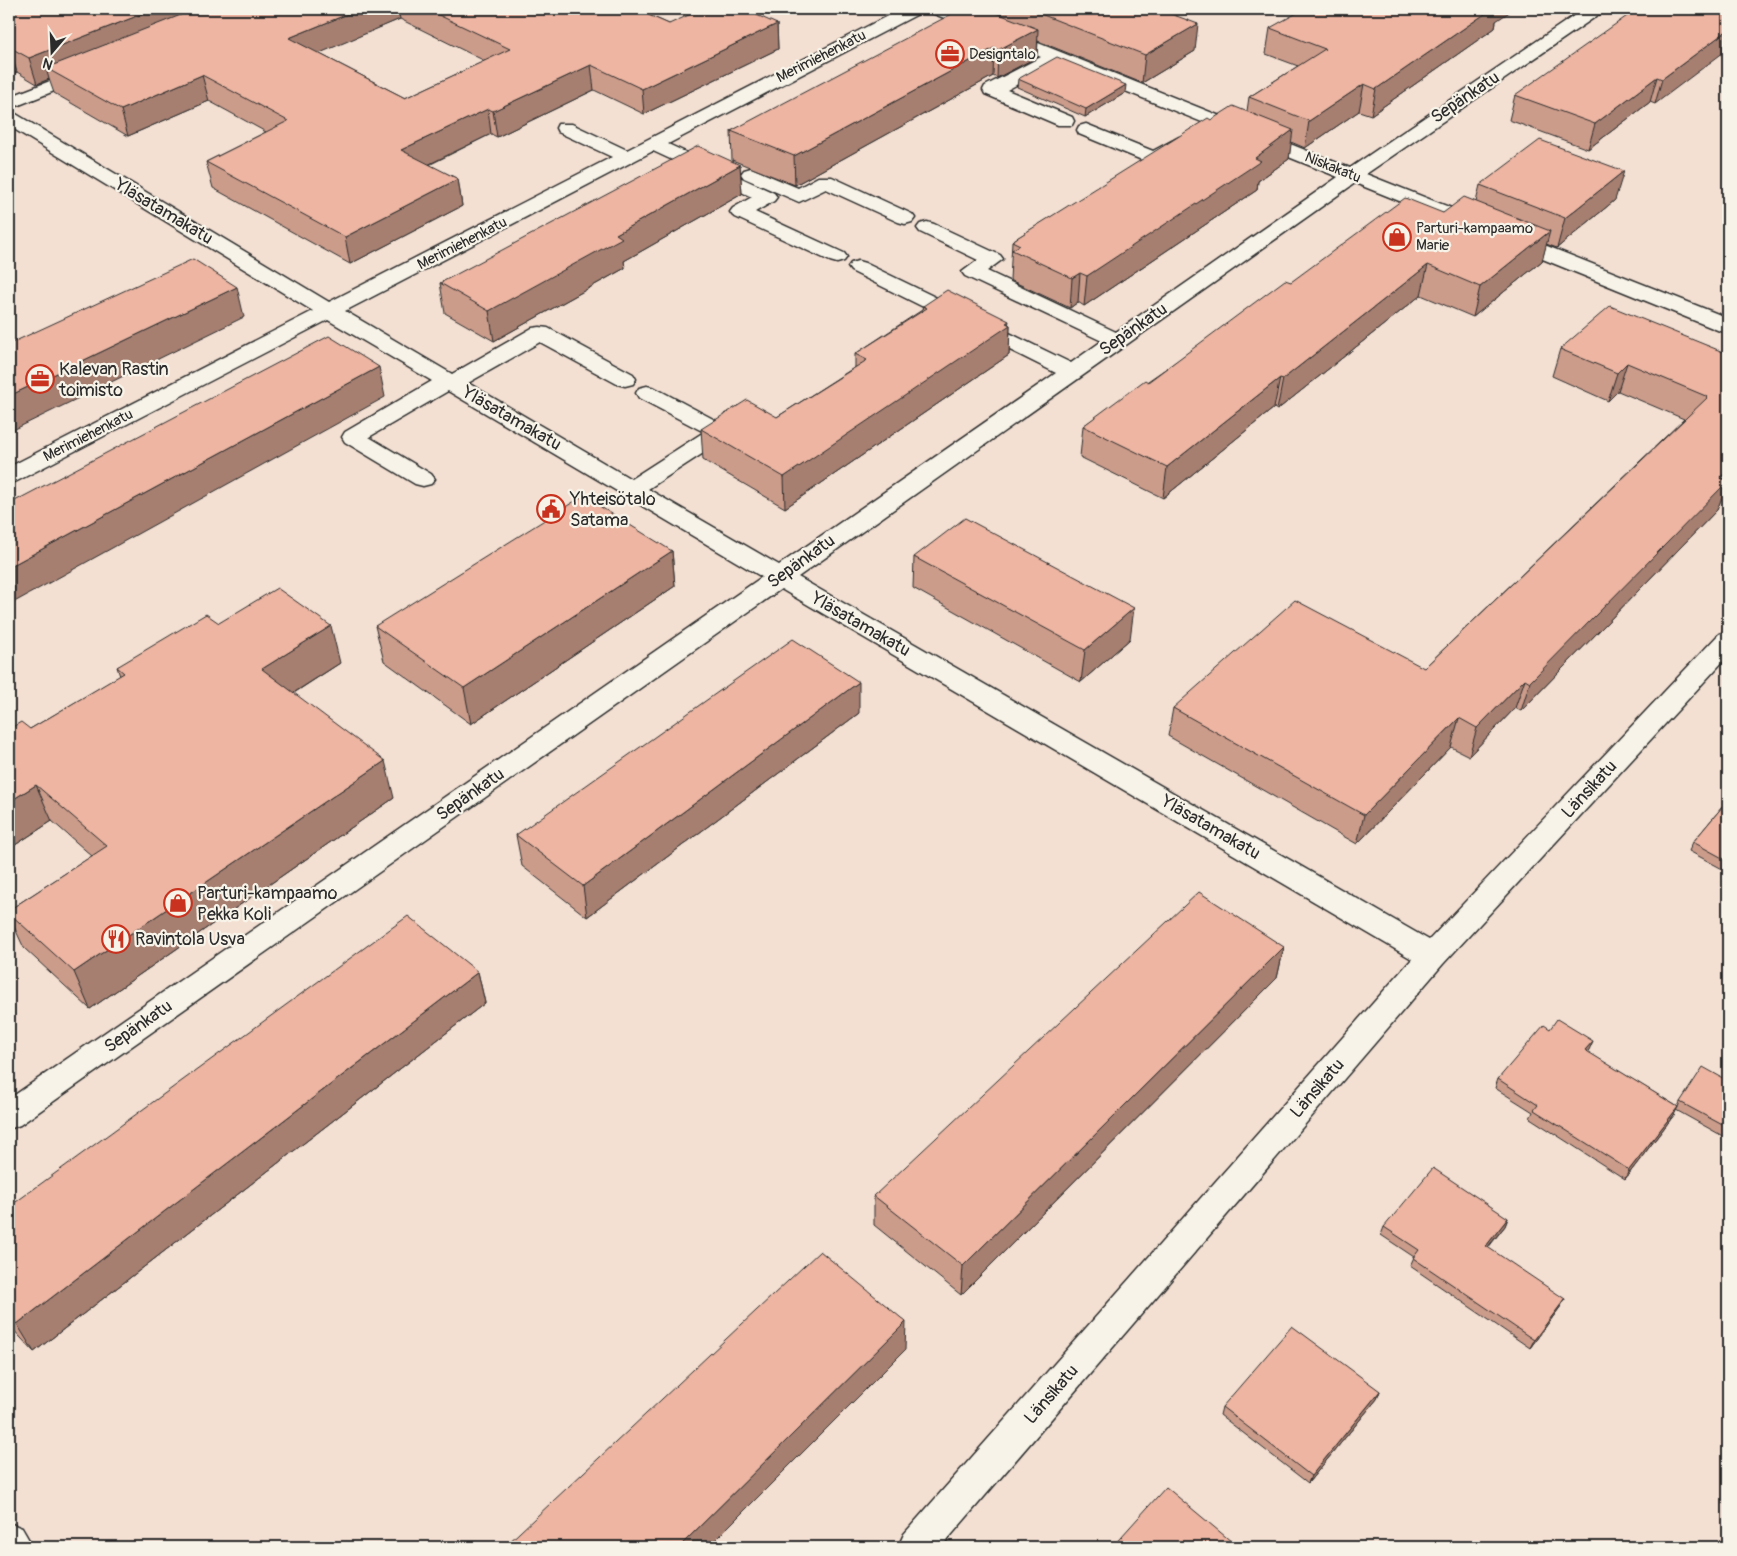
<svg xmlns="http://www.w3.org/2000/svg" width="1737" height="1556" font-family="Pangolin,sans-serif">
  <rect width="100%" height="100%" fill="#f4e0d3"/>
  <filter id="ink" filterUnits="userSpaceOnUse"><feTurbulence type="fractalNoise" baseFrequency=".02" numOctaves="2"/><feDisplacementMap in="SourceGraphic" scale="10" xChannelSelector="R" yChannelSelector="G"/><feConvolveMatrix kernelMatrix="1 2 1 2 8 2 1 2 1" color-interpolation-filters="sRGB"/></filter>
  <g filter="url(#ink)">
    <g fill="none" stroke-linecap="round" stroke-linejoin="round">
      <defs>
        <g id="minor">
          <path d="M 901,9 L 923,9 L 920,13 L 668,144 L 774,193 L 777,197 L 774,201 L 755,212 L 844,253 L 847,257 L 844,261 L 837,263 L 830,261 L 733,216 L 730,212 L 733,208 L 752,197 L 653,151 L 345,311 L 452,374 L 532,328 L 540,327 L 548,328 L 633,374 L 636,379 L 633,384 L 625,386 L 617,384 L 540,342 L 468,383 L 631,479 L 704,432 L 639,398 L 636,393 L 639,388 L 647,386 L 655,388 L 728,427 L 731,432 L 728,437 L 648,489 L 779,565 L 1056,373 L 851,271 L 848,267 L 851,263 L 858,261 L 865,263 L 1071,363 L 1102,341 L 965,276 L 962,272 L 978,260 L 920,232 L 917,228 L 920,224 L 927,222 L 934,224 L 1000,255 L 1003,259 L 987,271 L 1116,332 L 1338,177 L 1056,63 L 1007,90 L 1072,117 L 1074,121 L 1072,125 L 1058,125 L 985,94 L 983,90 L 985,86 L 1041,57 L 932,13 L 929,9 L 953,9 L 1350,168 L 1584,9 L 1604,9 L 1601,13 L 1366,174 L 1728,318 L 1728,332 L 1720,331 L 1355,183 L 798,577 L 1429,940 L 1719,634 L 1728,631 L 1728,656 L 1443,964 L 941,1547 L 898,1547 L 904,1534 L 1412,959 L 781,589 L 20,1125 L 9,1129 L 9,1099 L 762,577 L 448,391 L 369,437 L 431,474 L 435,479 L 431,484 L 423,486 L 415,484 L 345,442 L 342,437 L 345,432 L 432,381 L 328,320 L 17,481 L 9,483 L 9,467 L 313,311 L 9,126 L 9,112 L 16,114 L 329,302 L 612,157 L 558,132 L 556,128 L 558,124 L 572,124 L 627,150 Z"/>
          <path d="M 86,67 L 92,68 L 95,72 L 92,76 L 9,109 L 9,97 Z"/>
          <path d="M 1086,124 L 1153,151 L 1179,137 L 1186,139 L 1189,143 L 1161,163 L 1154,165 L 1079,134 L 1077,130 L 1079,126 Z"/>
          <path d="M 751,168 L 798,188 L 818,177 L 832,177 L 912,214 L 915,218 L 912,222 L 905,224 L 898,222 L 826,189 L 799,202 L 744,178 L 741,174 L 744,170 Z"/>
          <path d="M 9,1523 L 22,1528 L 33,1547 L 9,1547 Z"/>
        </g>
      </defs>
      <!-- minor casing -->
      <use href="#minor" stroke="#2b2b2b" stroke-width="3"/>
      <!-- minor -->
      <use href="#minor" fill="#f7f3e8" fill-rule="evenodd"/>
    </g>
    <!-- wall -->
    <g fill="#cc9c8b" stroke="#2b2b2b" fill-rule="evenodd">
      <path d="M 9,9 L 635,9 L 669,24 L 777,24 L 778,49 L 644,114 L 594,90 L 497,137 L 491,134 L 429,165 L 458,179 L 462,206 L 350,264 L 213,188 L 206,162 L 266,132 L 209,101 L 128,136 L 54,93 L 49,79 L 37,84 L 17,72 L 9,76 ZM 400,19 L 485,61 L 405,98 L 318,53 Z"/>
      <path d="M 989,9 L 1158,9 L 1195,51 L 1142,83 L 1038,41 L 1037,57 L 997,78 L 993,76 L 795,185 L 732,160 L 731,131 L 989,10 Z"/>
      <path d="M 1728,9 L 1655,104 L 1650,102 L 1588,149 L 1509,120 L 1515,95 Z"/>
      <path d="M 1496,21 L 1495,28 L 1371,115 L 1359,111 L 1305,148 L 1291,142 L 1289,159 L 1258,181 L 1257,190 L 1084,306 L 1078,302 L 1070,308 L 1010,280 L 1012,241 L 1211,120 L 1247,111 L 1249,97 L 1298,66 L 1266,54 L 1270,28 Z"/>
      <path d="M 1018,79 L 1125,93 L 1085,117 L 1017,87 Z"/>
      <path d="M 740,165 L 742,194 L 624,261 L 625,268 L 494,341 L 445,313 L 440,283 Z"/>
      <path d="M 1480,185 L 1615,200 L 1557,248 L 1546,244 L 1542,261 L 1473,317 L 1421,295 L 1277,410 L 1274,408 L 1163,498 L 1080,457 L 1083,426 L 1291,282 L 1443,213 L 1476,202 Z"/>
      <path d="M 923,306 L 1010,325 L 1009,355 L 785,508 L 703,460 L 701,429 L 777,417 L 855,367 L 855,354 L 922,310 Z"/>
      <path d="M 1560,349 L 1728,354 L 1725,490 L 1717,510 L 1521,711 L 1515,708 L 1469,756 L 1451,747 L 1357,844 L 1168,736 L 1173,708 L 1424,668 L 1684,419 L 1618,391 L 1608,401 L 1552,376 Z"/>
      <path d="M 672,551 L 675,586 L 471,724 L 384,661 L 375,626 Z"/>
      <path d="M 914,557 L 1130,639 L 1081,682 L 913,588 Z"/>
      <path d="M 219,623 L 340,663 L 294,693 L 394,798 L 90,1009 L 24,948 L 9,916 L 9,910 L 92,856 L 52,821 L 9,849 L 9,729 L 30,729 L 120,676 L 117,667 Z"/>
      <path d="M 859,713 L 587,917 L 522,866 L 516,835 Z"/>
      <path d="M 1728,800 L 1728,872 L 1689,851 L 1693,842 Z"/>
      <path d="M 1284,947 L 1277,978 L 961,1295 L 874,1225 L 874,1196 Z"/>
      <path d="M 478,972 L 485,1003 L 34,1352 L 9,1325 L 9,1207 Z"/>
      <path d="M 1550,1029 L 1589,1050 L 1587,1052 L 1678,1107 L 1680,1102 L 1728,1081 L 1728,1139 L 1676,1110 L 1674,1115 L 1625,1179 L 1530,1118 L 1533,1112 L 1495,1088 L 1498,1079 Z"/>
      <path d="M 1508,1218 L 1505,1226 L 1488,1248 L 1561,1306 L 1530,1348 L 1410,1266 L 1414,1257 L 1381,1235 L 1384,1227 Z"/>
      <path d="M 1380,1391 L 1377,1399 L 1308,1483 L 1220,1415 L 1222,1407 Z"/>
    </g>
    <!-- shaded-wall -->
    <g fill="#a67f71" stroke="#2b2b2b">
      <path d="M 155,9 L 224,9 L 46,68 L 49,79 L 37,84 L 29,58 Z"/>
      <path d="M 360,9 L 398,9 L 400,19 L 294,64 L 289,38 Z"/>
      <path d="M 1492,9 L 1514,9 L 1496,21 L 1495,28 L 1371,115 L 1376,89 Z"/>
      <path d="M 777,24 L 778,49 L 644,114 L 642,89 Z"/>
      <path d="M 1198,24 L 1195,51 L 1142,83 L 1145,55 Z"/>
      <path d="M 1038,29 L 1037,57 L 997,78 L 998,50 Z"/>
      <path d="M 1728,30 L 1728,49 L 1655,104 L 1662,79 Z"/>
      <path d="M 9,47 L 17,72 L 9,76 Z"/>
      <path d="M 994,48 L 993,76 L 795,185 L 794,156 Z"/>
      <path d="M 591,65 L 594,90 L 497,137 L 493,111 Z"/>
      <path d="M 202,75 L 209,101 L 128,136 L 121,110 Z"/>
      <path d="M 1657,77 L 1650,102 L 1588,149 L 1595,124 Z"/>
      <path d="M 1364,84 L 1359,111 L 1305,148 L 1309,121 Z"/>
      <path d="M 1126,85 L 1125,93 L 1085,117 L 1086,109 Z"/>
      <path d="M 488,109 L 491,134 L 405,176 L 401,150 Z"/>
      <path d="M 1293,130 L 1289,159 L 1258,181 L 1257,190 L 1084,306 L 1087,276 L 1255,158 Z"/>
      <path d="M 740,165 L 742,194 L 624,261 L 625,268 L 494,341 L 489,311 L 616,234 Z"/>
      <path d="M 1624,171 L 1615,200 L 1557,248 L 1565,218 Z"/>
      <path d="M 458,179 L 462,206 L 350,264 L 345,237 Z"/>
      <path d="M 1550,231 L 1542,261 L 1473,317 L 1480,287 Z"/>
      <path d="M 1428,265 L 1421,295 L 1277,410 L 1283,379 Z"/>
      <path d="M 1080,273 L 1078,302 L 1070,308 L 1072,278 Z"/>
      <path d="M 237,287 L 244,317 L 9,432 L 9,396 Z"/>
      <path d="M 1009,321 L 1008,326 L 1010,325 L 1009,355 L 785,508 L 784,477 Z"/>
      <path d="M 1627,363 L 1618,391 L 1608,401 L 1617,373 Z"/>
      <path d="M 379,367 L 385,397 L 9,605 L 9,567 Z"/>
      <path d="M 1280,378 L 1274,408 L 1163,498 L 1167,467 Z"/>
      <path d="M 1728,469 L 1728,486 L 1725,490 L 1717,510 L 1521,711 L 1530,682 Z"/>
      <path d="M 672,551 L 675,586 L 471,724 L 464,688 Z"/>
      <path d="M 1134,608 L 1130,639 L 1081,682 L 1085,650 Z"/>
      <path d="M 331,626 L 340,663 L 273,706 L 262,669 Z"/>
      <path d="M 1525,679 L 1515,708 L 1469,756 L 1477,728 Z"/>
      <path d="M 859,682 L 859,713 L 587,917 L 583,886 Z"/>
      <path d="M 1459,718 L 1451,747 L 1357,844 L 1364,815 Z"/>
      <path d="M 385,761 L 394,798 L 90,1009 L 74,972 Z"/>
      <path d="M 36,785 L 52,821 L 9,849 L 9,802 Z"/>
      <path d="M 1284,947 L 1277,978 L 961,1295 L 963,1266 Z"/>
      <path d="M 478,972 L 485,1003 L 34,1352 L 17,1324 Z"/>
      <path d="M 1593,1041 L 1589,1050 L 1581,1059 L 1585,1050 Z"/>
      <path d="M 1678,1107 L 1674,1115 L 1625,1179 L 1629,1170 Z"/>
      <path d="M 1508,1218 L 1505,1226 L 1482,1254 L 1486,1246 Z"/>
      <path d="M 1565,1299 L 1561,1306 L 1530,1348 L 1534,1340 Z"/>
      <path d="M 906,1322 L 905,1350 L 708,1547 L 679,1547 Z"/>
      <path d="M 1380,1391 L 1377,1399 L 1308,1483 L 1311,1476 Z"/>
    </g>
    <!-- building -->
    <g fill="#edb5a2" stroke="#2b2b2b">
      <path d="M 9,9 L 155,9 L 29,58 L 9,47 Z"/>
      <path d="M 196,9 L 360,9 L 289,38 L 405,98 L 510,49 L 426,9 L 635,9 L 669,24 L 702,9 L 743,9 L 777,24 L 642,89 L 591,65 L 493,111 L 488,109 L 401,150 L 458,179 L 345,237 L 206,162 L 288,121 L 202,75 L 121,110 L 46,68 Z"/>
      <path d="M 961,9 L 986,9 L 1038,29 L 998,50 L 994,48 L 794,156 L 731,131 Z"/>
      <path d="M 1028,9 L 1158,9 L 1198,24 L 1145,55 Z"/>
      <path d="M 1304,9 L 1492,9 L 1376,89 L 1364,84 L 1309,121 L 1249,97 L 1325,49 L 1270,28 Z"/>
      <path d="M 1637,9 L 1728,9 L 1728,30 L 1662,79 L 1657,77 L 1595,124 L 1515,95 Z"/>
      <path d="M 1057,57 L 1126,85 L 1086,109 L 1018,79 Z"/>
      <path d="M 1233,106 L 1293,130 L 1255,158 L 1261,161 L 1087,276 L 1080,273 L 1072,278 L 1012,250 L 1020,245 L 1012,241 L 1208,118 L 1211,120 Z"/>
      <path d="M 1540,140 L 1624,171 L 1565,218 L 1480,185 Z"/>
      <path d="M 698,146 L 740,165 L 616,234 L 622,238 L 489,311 L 440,283 Z"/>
      <path d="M 1464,197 L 1550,231 L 1480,287 L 1428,265 L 1283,379 L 1280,378 L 1167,467 L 1083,426 L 1145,380 L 1148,382 L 1285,280 L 1291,282 L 1405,198 L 1443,213 Z"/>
      <path d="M 193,259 L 237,287 L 9,396 L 9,344 Z"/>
      <path d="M 947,290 L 1009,321 L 1006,323 L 1010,325 L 784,477 L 701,429 L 747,400 L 777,417 L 867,360 L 855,354 L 927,308 L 923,306 Z"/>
      <path d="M 1610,306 L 1728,354 L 1728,469 L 1720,478 L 1728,481 L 1530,682 L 1525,679 L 1477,728 L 1459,718 L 1364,815 L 1173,708 L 1295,600 L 1424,668 L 1708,397 L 1627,363 L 1617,373 L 1560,349 Z"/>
      <path d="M 329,336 L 379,367 L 9,567 L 9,504 Z"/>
      <path d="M 583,496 L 672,551 L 464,688 L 375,626 Z"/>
      <path d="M 965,518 L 1134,608 L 1085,650 L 914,557 Z"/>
      <path d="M 277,588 L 331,626 L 262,669 L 385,761 L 74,972 L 9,913 L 9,910 L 107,846 L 36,785 L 9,802 L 9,729 L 21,722 L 30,729 L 124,673 L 117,667 L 206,614 L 219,623 Z"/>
      <path d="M 793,639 L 859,682 L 583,886 L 516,835 Z"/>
      <path d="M 1728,800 L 1728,861 L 1693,842 Z"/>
      <path d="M 1199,892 L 1284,947 L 963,1266 L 874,1196 Z"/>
      <path d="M 408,916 L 478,972 L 17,1324 L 9,1315 L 9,1207 Z"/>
      <path d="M 1557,1019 L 1593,1041 L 1585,1050 L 1678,1107 L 1629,1170 L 1534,1110 L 1538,1105 L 1498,1079 L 1544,1025 L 1550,1029 Z"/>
      <path d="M 1703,1067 L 1728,1081 L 1728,1128 L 1680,1102 Z"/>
      <path d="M 1433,1168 L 1508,1218 L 1486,1246 L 1565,1299 L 1534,1340 L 1413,1258 L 1419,1250 L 1384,1227 Z"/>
      <path d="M 820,1251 L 906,1322 L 679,1547 L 504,1547 Z"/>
      <path d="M 1292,1326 L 1380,1391 L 1311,1476 L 1222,1407 Z"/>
      <path d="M 1166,1487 L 1238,1547 L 1112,1547 Z"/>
    </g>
  </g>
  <!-- icons -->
  <defs>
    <symbol id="office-ring" viewBox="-11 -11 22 22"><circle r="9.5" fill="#f7f3e8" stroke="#c8321e" stroke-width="1.5"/><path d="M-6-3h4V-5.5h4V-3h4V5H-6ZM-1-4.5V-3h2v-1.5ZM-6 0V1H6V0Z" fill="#c8321e"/></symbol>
    <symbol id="shop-ring" viewBox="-11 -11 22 22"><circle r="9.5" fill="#f7f3e8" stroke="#c8321e" stroke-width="1.5"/><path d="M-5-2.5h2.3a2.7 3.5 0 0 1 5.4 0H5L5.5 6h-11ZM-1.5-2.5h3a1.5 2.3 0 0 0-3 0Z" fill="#c8321e"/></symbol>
    <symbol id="civic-ring" viewBox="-11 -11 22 22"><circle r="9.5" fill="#f7f3e8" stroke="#c8321e" stroke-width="1.5"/><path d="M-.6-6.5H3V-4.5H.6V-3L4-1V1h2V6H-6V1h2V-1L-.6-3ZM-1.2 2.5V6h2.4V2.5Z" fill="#c8321e"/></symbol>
    <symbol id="restaurant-ring" viewBox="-11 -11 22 22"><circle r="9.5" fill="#f7f3e8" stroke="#c8321e" stroke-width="1.5"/><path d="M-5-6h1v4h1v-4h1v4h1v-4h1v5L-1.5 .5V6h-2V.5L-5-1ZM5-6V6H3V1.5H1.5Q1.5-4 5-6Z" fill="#c8321e"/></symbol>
  </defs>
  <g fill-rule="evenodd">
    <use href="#office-ring" x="934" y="38" width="32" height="32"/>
    <use href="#shop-ring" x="1381" y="221" width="32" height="32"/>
    <use href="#office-ring" x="24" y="363" width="32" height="32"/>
    <use href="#civic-ring" x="535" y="493" width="32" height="32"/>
    <use href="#shop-ring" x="162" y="887" width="32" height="32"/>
    <use href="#restaurant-ring" x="100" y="923" width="32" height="32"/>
  </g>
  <g text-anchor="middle" stroke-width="4.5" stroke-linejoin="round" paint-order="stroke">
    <!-- far-poi labels -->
    <g font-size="15" fill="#2b2b2b" stroke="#f7f3e8" text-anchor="start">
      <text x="969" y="59">Designtalo</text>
      <text x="1416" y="233">Parturi-kampaamo<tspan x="1416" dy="17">Marie</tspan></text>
    </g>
    <!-- far-street labels -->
    <g font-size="15" fill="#2b2b2b" stroke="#f7f3e8">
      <text transform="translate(821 56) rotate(-27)" y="5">Merimiehenkatu</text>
      <text transform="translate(1333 167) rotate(22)" y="5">Niskakatu</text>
      <text transform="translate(462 243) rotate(-27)" y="5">Merimiehenkatu</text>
      <text transform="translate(88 435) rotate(-27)" y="5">Merimiehenkatu</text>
    </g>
    <!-- street labels -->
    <g font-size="18" fill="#2b2b2b" stroke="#f7f3e8">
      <text transform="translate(1465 97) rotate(-34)" y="6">Sepänkatu</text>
      <text transform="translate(164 211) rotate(31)" y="6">Yläsatamakatu</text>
      <text transform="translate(1133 329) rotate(-35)" y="6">Sepänkatu</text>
      <text transform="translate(512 418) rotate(30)" y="6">Yläsatamakatu</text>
      <text transform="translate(801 561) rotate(-36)" y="6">Sepänkatu</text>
      <text transform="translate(861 624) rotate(30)" y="6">Yläsatamakatu</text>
      <text transform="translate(1589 789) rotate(-47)" y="6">Länsikatu</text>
      <text transform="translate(470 794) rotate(-35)" y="6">Sepänkatu</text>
      <text transform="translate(1211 827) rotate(30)" y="6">Yläsatamakatu</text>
      <text transform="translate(138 1026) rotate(-35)" y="6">Sepänkatu</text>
      <text transform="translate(1317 1088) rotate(-49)" y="6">Länsikatu</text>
      <text transform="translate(1051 1394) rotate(-49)" y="6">Länsikatu</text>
    </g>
    <!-- poi labels -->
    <g font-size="18" fill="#2b2b2b" stroke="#f7f3e8" text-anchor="start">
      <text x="59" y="375">Kalevan Rastin<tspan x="59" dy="21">toimisto</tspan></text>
      <text x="570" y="505">Yhteisötalo<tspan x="570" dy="21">Satama</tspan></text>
      <text x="197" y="899">Parturi-kampaamo<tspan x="197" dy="21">Pekka Koli</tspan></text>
      <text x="135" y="945">Ravintola Usva</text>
    </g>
  </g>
  <!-- margin -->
  <rect width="1737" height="1556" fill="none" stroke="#f7f3e8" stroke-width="30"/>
  <rect x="15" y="15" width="1707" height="1526" fill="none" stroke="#2b2b2b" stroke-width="2" filter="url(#ink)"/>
  <!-- north arrow -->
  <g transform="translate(52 52) rotate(199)" stroke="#f7f3e8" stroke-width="4" paint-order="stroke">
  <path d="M0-4L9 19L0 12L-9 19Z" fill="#2b2b2b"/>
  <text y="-8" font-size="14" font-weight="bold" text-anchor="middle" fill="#2b2b2b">N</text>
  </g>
</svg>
